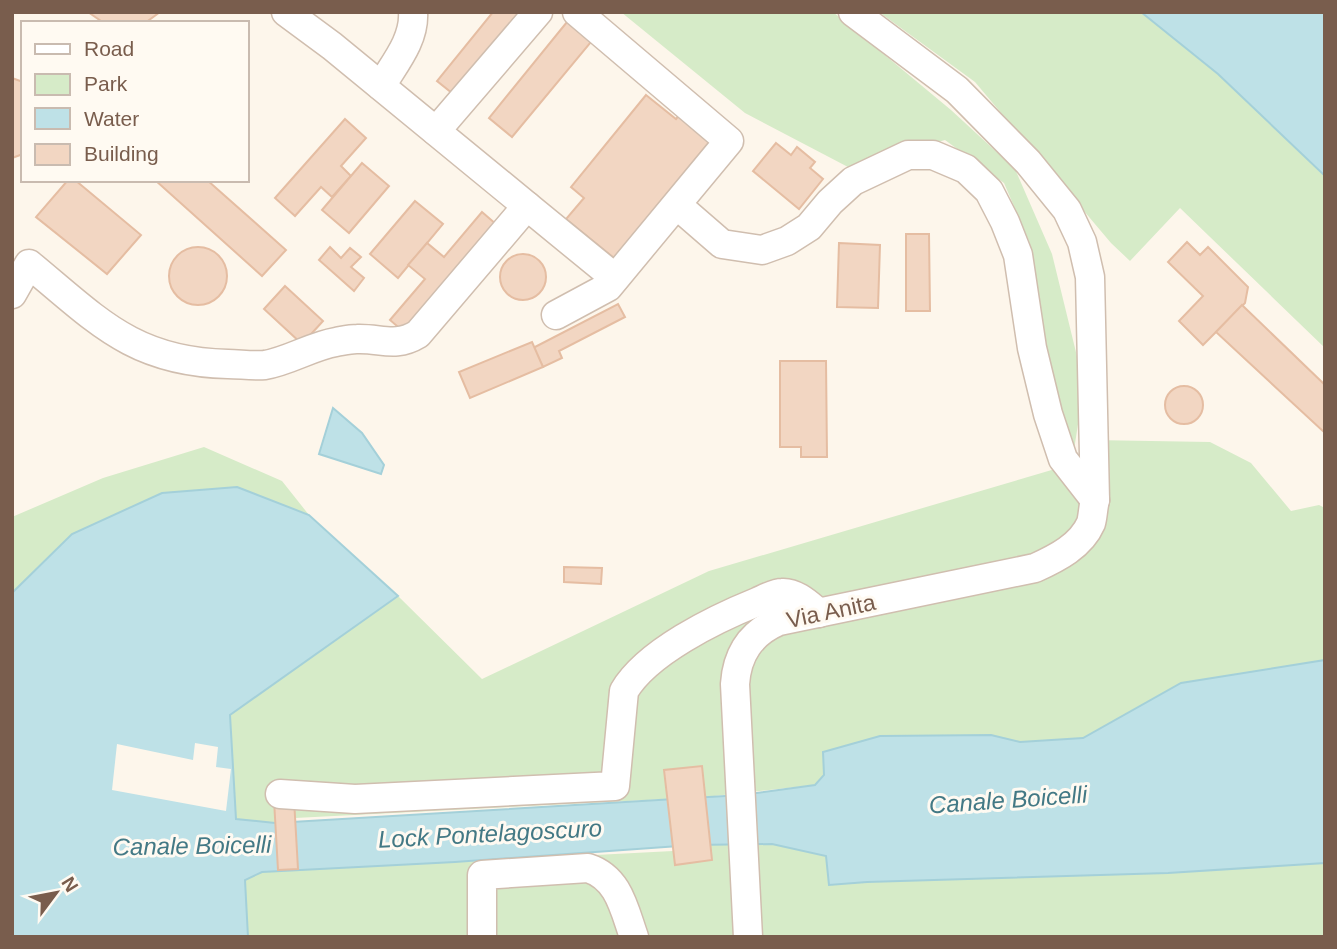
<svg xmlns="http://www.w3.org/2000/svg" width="1337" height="949" font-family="Arial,sans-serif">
  <rect width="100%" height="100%" fill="#fdf6eb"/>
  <!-- green -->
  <g fill="#d6ebc8">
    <path d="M 621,12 L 833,12 L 951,110 L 1015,169 L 1052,254 L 1084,385 L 1072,463 L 1092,440 L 1210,442 L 1251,463 L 1291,511 L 1319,505 L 1325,508 L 1325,660 L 1181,683 L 1083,738 L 1020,742 L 991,735 L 824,775 L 815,785 L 705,797 L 702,767 L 664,771 L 667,799 L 295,818 L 294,799 L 274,800 L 275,823 L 236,819 L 230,715 L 398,596 L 482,679 L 709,571 L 1072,464 L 1044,354 L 1029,241 L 1004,183 L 945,140 L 848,167 L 745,113 Z"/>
    <path d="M 879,12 L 1141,12 L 1218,74 L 1325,176 L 1325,348 L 1180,208 L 1130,261 L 1111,243 L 975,82 Z"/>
    <path d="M 204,447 L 282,481 L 309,515 L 237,487 L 162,493 L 124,511 L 12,593 L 12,517 L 103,478 Z"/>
    <path d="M 711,844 L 772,844 L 826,856 L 829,885 L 867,882 L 1168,873 L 1325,863 L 1325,937 L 248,937 L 245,879 L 262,872 L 673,851 L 675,864 L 711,860 Z"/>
  </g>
  <!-- water -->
  <g fill="#bee1e7" stroke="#a4d0d9" stroke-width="2">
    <path d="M 1141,12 L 1325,12 L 1325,176 L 1218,74 Z"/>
    <circle cx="198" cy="276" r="22"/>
    <path d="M 333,408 L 362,433 L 384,465 L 381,474 L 319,454 Z"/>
    <path d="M 237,487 L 309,515 L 398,596 L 230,715 L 236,819 L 275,823 L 742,795 L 815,785 L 824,775 L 823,752 L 880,736 L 991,735 L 1020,742 L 1083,738 L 1181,683 L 1325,660 L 1325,863 L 1168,873 L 867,882 L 829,885 L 826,856 L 772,844 L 693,845 L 455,862 L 262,872 L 245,880 L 248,937 L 12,937 L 12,593 L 72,534 L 162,493 Z"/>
  </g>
  <!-- pier -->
  <path fill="#fdf6eb" d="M 195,743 L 218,747 L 216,767 L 231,769 L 226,811 L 112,790 L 117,744 L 193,760 Z"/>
  <!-- building -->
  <g fill="#f2d6c2" stroke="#e5bda2" stroke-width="2">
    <path d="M 88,12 L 160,12 L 145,23 L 104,23 Z"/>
    <path d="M 493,12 L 524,12 L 457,97 L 437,81 Z"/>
    <path d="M 567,22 L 591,42 L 512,137 L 489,118 Z"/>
    <path d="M 12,78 L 23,82 L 23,154 L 12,158 Z"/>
    <path d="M 646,95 L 676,119 L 685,108 L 716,134 L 614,258 L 566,219 L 584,198 L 571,187 Z"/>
    <path d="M 345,119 L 366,138 L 341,166 L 351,176 L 332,197 L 321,187 L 295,216 L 275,198 Z"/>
    <path d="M 776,143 L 791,155 L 797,147 L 815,162 L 810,168 L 823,179 L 799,209 L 753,171 Z"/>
    <path d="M 362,163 L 389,186 L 349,233 L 322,210 Z"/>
    <path d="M 68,180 L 75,180 L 141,235 L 107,274 L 36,217 Z"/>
    <path d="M 155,180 L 207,180 L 286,250 L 262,276 Z"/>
    <path d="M 415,201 L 443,224 L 398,278 L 370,254 Z"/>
    <path d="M 482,212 L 504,231 L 412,339 L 390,320 L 425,279 L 408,265 L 427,243 L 444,257 Z"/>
    <path d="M 906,234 L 929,234 L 930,311 L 906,311 Z"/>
    <path d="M 1187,242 L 1200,255 L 1208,247 L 1248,287 L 1245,303 L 1203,345 L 1179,321 L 1203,296 L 1168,262 Z"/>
    <path d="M 839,243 L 880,245 L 878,308 L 837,307 Z"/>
    <path d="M 330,247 L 341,258 L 350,248 L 361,257 L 351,267 L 364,278 L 354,291 L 319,260 Z"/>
    <circle cx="198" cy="276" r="29"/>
    <circle cx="523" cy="277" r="23"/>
    <path d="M 285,286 L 323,321 L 302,344 L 264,309 Z"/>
    <path d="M 618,304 L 625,317 L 559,351 L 562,358 L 543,367 L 533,348 Z"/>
    <path d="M 1242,305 L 1325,385 L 1325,433 L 1216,332 Z"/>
    <path d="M 532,342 L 543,367 L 470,398 L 459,372 Z"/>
    <path d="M 780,361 L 826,361 L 827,457 L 801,457 L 801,447 L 780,447 Z"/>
    <circle cx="1184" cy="405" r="19"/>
    <path d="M 564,567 L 602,568 L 601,584 L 564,582 Z"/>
    <path d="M 702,766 L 712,860 L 675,865 L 664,770 Z"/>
    <path d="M 294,799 L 298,869 L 278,870 L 274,800 Z"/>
  </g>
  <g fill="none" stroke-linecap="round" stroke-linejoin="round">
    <defs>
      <g id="minor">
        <path d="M 286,12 L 332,46 L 527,206"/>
        <path d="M 381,86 C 394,64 415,40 413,12"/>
        <path d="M 436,131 L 538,12"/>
        <path d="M 677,205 L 722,244 L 762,250 L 787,241 L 809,227 L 830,202 L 853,181 L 908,155 L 933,155 L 966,169 L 989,191 L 1005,222 L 1018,255 L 1032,348 L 1048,414 L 1063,459 L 1095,500"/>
        <path d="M 12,294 L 29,264 C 97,320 133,362 228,364 C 239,364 253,366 265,365 C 289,361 312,346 336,342 C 342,341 350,339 357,339 C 381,338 395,348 418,334 L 527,206 L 615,278"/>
        <path d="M 556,315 L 608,287 L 729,141 L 577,12"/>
        <path d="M 280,794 L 355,799 L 615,786 L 624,691 C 647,652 715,619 757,602 C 764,599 774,593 782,593 C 796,592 809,605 819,613"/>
        <path d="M 482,937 L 482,875 L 588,868 C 619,878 624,909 634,937"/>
        <path d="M 748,937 L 735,684 C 737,654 751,633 779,621 L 1035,568 C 1057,558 1081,546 1091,523 C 1093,516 1093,507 1095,500 L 1090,277 L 1082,242 L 1067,210 L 1028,162 L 957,90 L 853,12"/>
      </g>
    </defs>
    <!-- minor casing -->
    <use href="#minor" stroke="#d0beaf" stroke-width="31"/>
    <!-- minor -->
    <use href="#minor" stroke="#fff" stroke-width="28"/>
  </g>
  <g text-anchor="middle" stroke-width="6" stroke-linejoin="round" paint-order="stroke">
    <!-- street labels -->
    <g font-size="23" fill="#795d4d" stroke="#fffaf2">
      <text transform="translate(831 611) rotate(-12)" y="8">Via Anita</text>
    </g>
    <!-- water labels -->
    <g font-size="24" font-style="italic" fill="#437985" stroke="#fffaf2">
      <text transform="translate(1008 800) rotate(-4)" y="8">Canale Boicelli</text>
      <text transform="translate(490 834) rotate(-3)" y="8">Lock Pontelagoscuro</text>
      <text transform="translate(192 846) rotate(-1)" y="8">Canale Boicelli</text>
    </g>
  </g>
  <!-- border -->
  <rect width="1337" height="949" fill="none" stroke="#795d4d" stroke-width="28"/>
  <!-- legend -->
  <rect x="21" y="21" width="228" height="161" fill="#fffaf2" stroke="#c9bbb0" stroke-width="2"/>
  <rect x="35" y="44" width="35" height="10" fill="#ffffff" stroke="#c9bbb0" stroke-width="2"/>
  <text x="84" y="56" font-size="21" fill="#795d4d">Road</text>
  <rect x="35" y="74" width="35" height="21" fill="#d6ebc8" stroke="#c9bbb0" stroke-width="2"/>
  <text x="84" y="91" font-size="21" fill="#795d4d">Park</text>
  <rect x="35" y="108" width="35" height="21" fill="#bee1e7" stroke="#c9bbb0" stroke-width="2"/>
  <text x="84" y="126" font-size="21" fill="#795d4d">Water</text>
  <rect x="35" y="144" width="35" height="21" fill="#f2d6c2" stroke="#c9bbb0" stroke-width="2"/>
  <text x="84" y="161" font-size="21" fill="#795d4d">Building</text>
  <!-- north arrow -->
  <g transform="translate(56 893) rotate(58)" stroke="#fffaf2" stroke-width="5" paint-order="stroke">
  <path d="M0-5L12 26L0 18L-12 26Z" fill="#795d4d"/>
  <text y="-10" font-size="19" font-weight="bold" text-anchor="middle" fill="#795d4d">N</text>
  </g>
</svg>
